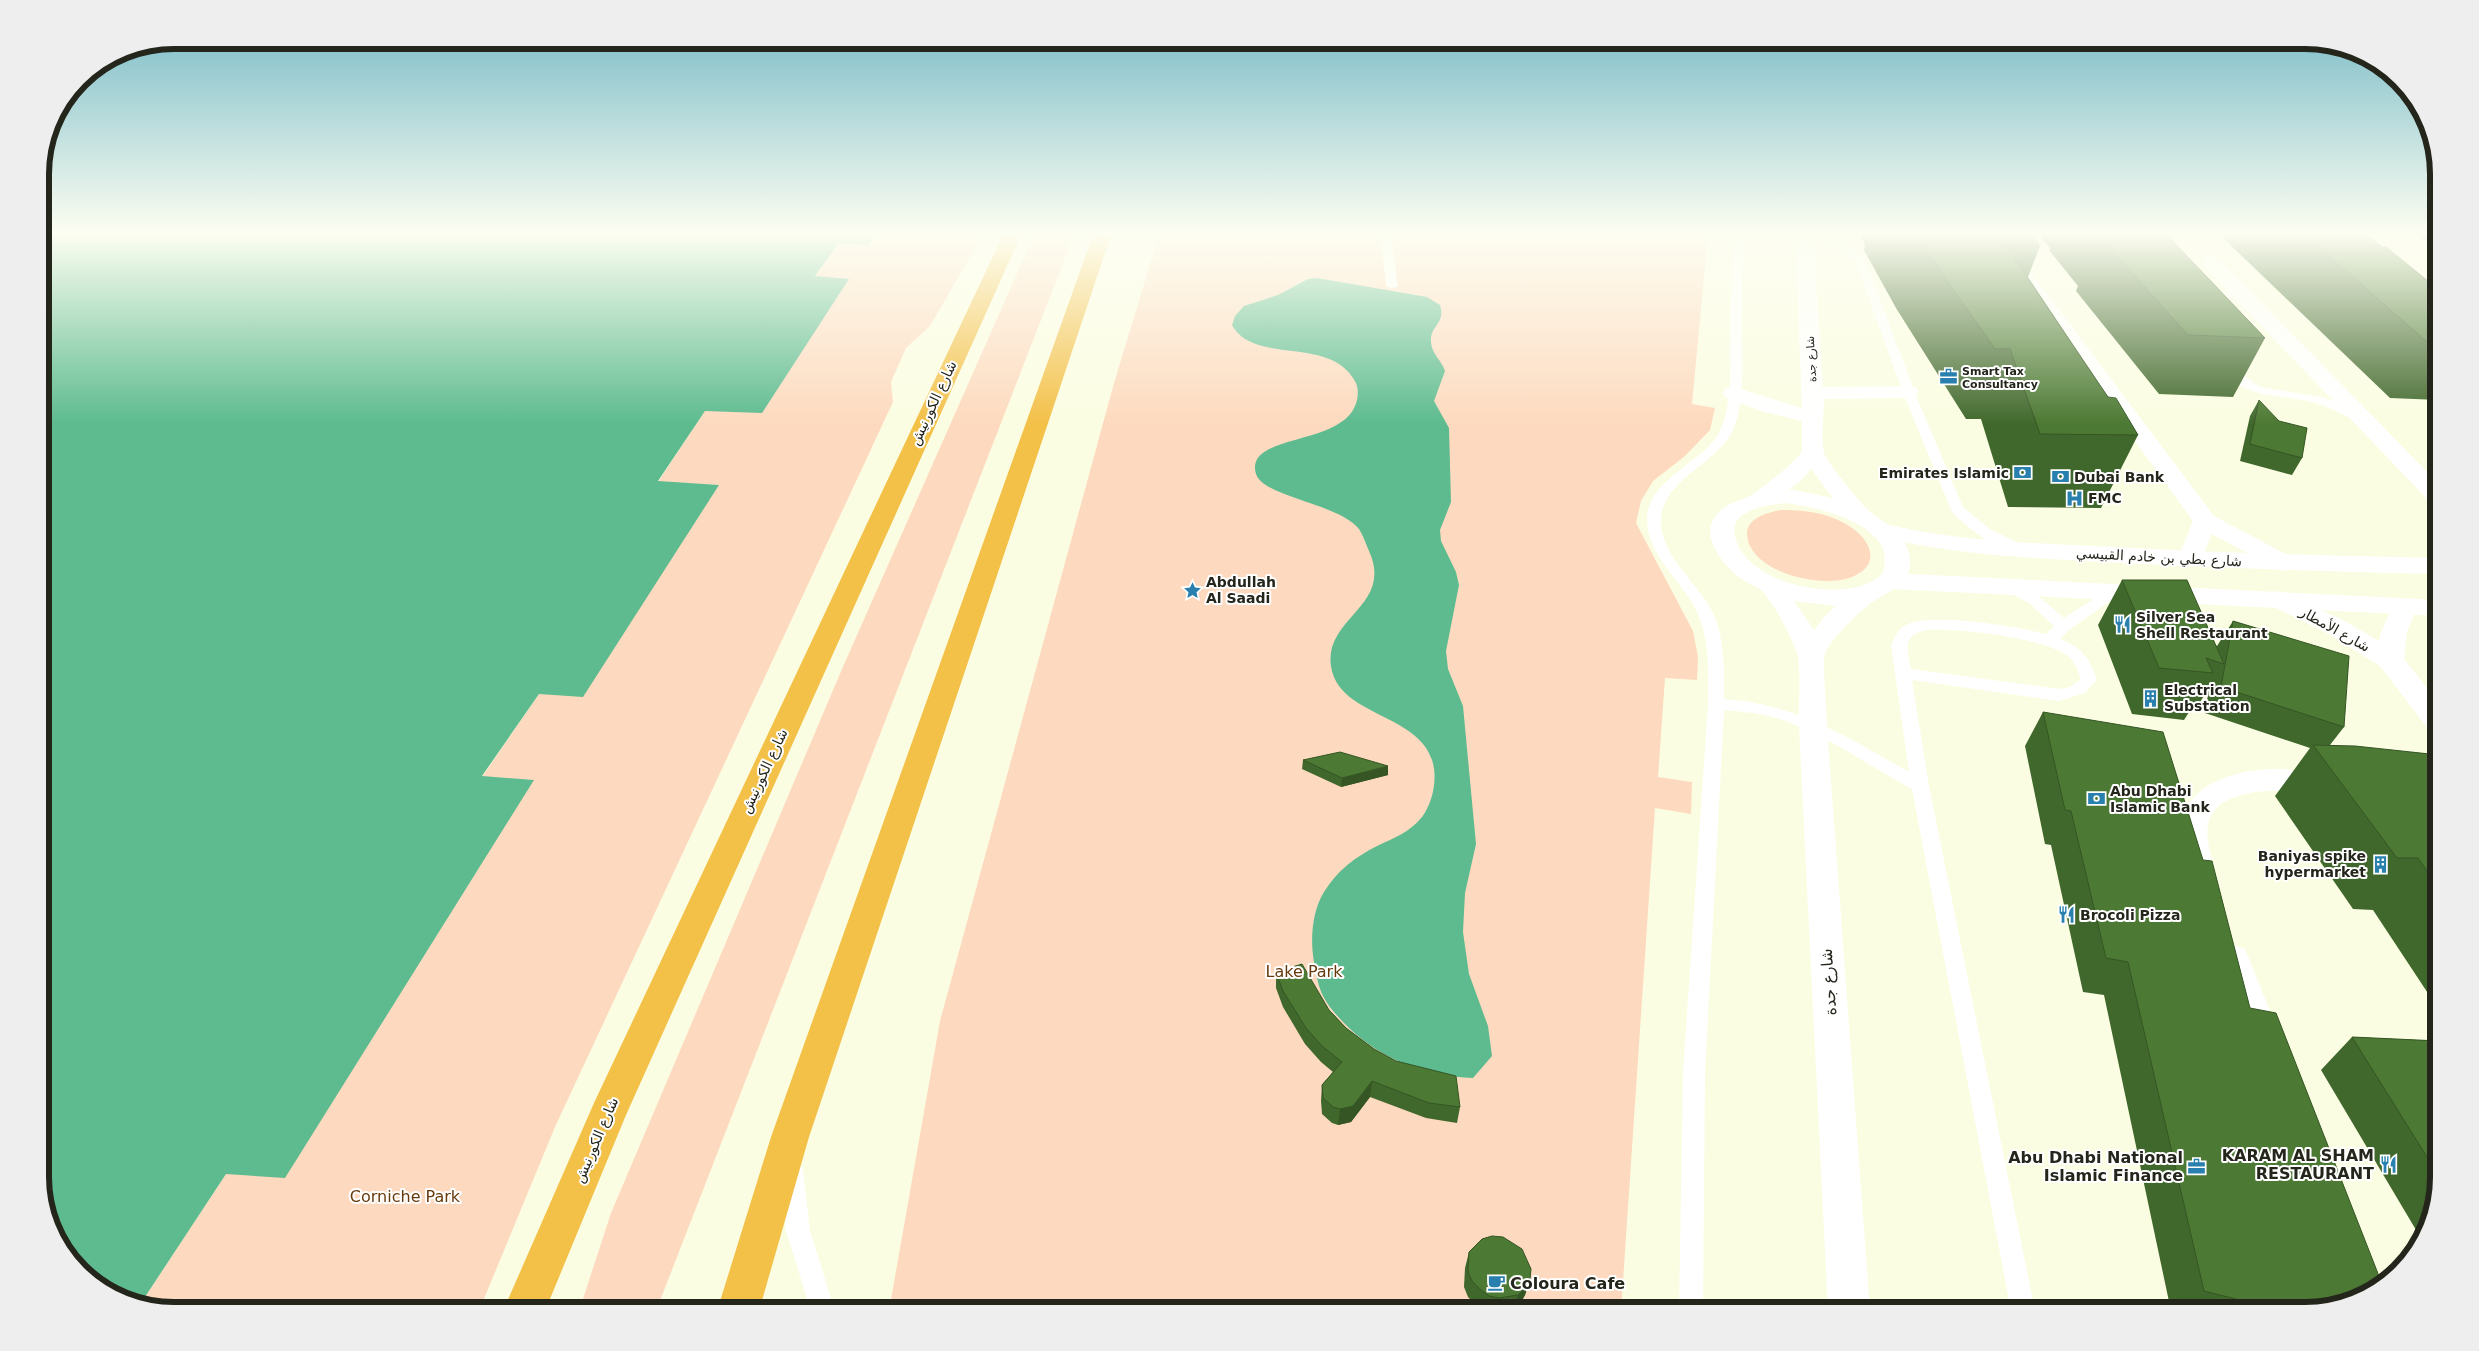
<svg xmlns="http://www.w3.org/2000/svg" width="2479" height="1351" font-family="'DejaVu Sans','Noto Naskh Arabic',sans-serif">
  <rect width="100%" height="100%" fill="#fbfde2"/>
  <!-- green -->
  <g fill="#fddabf">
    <path d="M 876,235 L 983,235 L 930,326 L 906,348 L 891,382 L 893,402 L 555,1127 L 479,1311 L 174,1311 L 141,1303 L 226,1174 L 533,780 L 482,777 L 539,694 L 719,485 L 658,482 L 705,411 L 848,279 L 815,277 L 838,244 L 869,245 Z"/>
    <path d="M 1034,235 L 1074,235 L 656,1311 L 579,1311 L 611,1213 L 842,669 Z"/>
    <path d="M 1159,235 L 1708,235 L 1692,404 L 1715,408 L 1710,430 L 1685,456 L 1653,481 L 1641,501 L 1636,523 L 1693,631 L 1698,657 L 1697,680 L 1665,678 L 1658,777 L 1692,782 L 1691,814 L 1655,808 L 1621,1311 L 889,1311 L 940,1021 L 1114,383 Z"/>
    <path d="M 1780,510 C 1803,510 1825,512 1846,524 C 1871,538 1884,566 1849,578 C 1819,588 1750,572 1747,535 C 1746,518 1767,513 1780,510 Z"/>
  </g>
  <!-- water -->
  <g fill="#5dbb8f">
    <path d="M 40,235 L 876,235 L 869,245 L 838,244 L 815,276 L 849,279 L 762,413 L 705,411 L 658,481 L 719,485 L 583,697 L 539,694 L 482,776 L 534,780 L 285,1178 L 226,1174 L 141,1303 L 115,1297 L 63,1252 L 40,1186 Z"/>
    <path d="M 1317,278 L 1427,297 L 1440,305 C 1446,324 1430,325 1431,342 C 1431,353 1442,361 1445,371 L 1434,401 L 1449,428 L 1451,502 L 1440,530 L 1441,541 L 1456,572 L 1459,585 L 1446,651 L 1448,669 L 1463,706 L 1476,844 L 1465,893 L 1463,932 L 1469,974 L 1488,1026 L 1492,1056 L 1473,1078 C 1426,1076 1384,1061 1349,1028 C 1340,1019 1329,1008 1323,996 C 1318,986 1316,973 1314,962 C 1310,940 1312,911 1324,892 C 1337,871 1355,857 1377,846 C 1394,838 1410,832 1422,817 C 1433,802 1438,778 1432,760 C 1417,713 1338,716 1331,666 C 1324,617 1394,606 1369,551 C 1366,544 1363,535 1359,529 C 1338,503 1263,497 1256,474 C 1244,434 1339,446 1355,406 C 1358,400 1359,390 1356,383 C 1332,334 1254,366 1232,325 L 1235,316 L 1244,306 L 1278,295 L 1308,279 Z"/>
  </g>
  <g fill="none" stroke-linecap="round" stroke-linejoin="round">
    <!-- lane -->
    <g fill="#fff" fill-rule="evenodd">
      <path d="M 1381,235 L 1391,235 L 1398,286 L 1392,289 L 1386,286 Z"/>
      <path d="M 1733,235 L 1743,235 C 1743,263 1742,291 1742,319 C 1741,352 1747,401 1732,432 C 1717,462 1663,481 1661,518 C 1658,554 1698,583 1713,613 C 1725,639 1724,670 1724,699 C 1800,705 1845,736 1909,772 L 1891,645 C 1894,638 1898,630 1904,626 C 1929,611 2017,627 2046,634 L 2054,626 L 2029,603 L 2002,589 L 1999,586 L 2002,583 C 2021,578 2050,606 2064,618 L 2111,588 L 2116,586 L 2124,591 L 2069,630 L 2060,639 C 2081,646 2091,660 2097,680 L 2085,693 L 2059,701 L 1912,680 L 1929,786 L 2035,1311 L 2011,1311 L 1912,789 C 1873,768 1829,737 1788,722 C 1767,714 1746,712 1724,710 L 1705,1073 L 1703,1311 L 1679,1311 L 1683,1073 L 1708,704 C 1708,674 1710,642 1698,614 C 1684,582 1647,557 1647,519 C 1647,479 1705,462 1720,431 C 1734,400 1729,359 1730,326 C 1731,296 1732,265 1733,235 ZM 1928,630 C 1959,628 2044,638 2068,656 C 2075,662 2078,670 2081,679 L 2070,687 L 2059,689 L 1911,669 C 1907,648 1902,634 1928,630 Z"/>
      <path d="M 1804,235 C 1828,235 1844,243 1864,257 L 1917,398 L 1963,507 L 1991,530 L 2025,546 L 2027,549 L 2025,552 C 2004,557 1966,527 1952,512 L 1905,398 L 1855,261 L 1836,247 Z"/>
      <path d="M 2202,290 L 2242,292 L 2248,295 L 2242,298 L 2198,295 L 2196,293 Z"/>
      <path d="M 2226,363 L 2260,387 L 2321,397 L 2345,405 L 2364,416 L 2358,420 C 2343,416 2330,407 2315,403 C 2279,393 2245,401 2220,367 L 2222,364 Z"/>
      <path d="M 792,1159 L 800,1163 L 803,1170 L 810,1231 L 835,1311 L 811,1311 L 786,1231 L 781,1170 L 784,1163 Z"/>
    </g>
    <!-- street -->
    <g fill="#fff" fill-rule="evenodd">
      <path d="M 1795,235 L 1813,235 L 1823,387 L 1908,386 L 1916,387 L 1919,392 L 1916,397 L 1908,398 L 1824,399 C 1824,414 1821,439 1824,453 C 1827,462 1860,503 1868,510 C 1885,524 1909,535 1910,561 C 1911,585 1889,591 1874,601 C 1862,609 1829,640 1825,654 C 1822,662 1827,713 1827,726 L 1870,1311 L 1828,1311 L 1799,726 C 1798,709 1802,664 1796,650 C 1788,630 1776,607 1762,591 C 1757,586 1749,584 1743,580 C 1726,568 1702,541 1713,520 C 1722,502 1739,503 1753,494 C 1771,481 1787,469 1802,452 L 1802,421 L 1761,411 L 1726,398 L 1723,393 L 1726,388 L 1734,387 L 1802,408 ZM 1811,469 L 1833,498 L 1789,489 L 1800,482 ZM 1785,503 C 1817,507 1902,525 1882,574 C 1849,607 1744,585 1735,536 C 1734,530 1734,523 1739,518 C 1751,507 1769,505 1785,503 ZM 1794,601 L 1836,606 L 1825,616 L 1814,630 Z"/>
      <path d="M 1985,235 L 2003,235 L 2214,516 L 2293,558 L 2297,563 L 2293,568 L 2284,571 L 2275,568 L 2212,534 L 2199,564 L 2190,567 L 2181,564 L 2178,559 L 2193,521 Z"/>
      <path d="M 2211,256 L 2218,258 L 2439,484 L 2439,505 L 2431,503 L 2204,266 L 2202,262 L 2204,258 Z"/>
      <path d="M 2279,591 L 2345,621 L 2379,641 L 2381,632 L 2395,601 L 2404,599 L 2413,601 L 2417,607 L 2407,632 L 2404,659 L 2439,703 L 2439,733 L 2429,730 L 2380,666 L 2327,633 L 2270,605 L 2266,599 L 2270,593 Z"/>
      <path d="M 2285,769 L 2334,777 L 2338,785 L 2334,793 C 2317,798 2301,792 2284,791 C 2259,790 2213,794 2208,825 C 2206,837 2209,848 2212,860 L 2207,869 L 2196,872 L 2185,869 C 2176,853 2173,833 2181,817 C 2198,777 2245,768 2285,769 Z"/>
      <path d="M 2233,945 L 2245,949 L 2283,1043 L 2278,1054 L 2265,1058 L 2252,1054 L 2216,959 L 2221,949 Z"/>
    </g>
    <!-- secondary -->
    <g fill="#fff" fill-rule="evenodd">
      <path d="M 1881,523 C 1958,542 2035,543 2114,547 C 2222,553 2330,556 2439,558 L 2439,574 C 2333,572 2227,568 2121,563 C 2037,558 1954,556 1872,535 L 1869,530 L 1872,525 Z"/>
      <path d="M 1890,573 L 2439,600 L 2439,616 L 1890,589 L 1881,587 L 1877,581 L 1881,575 Z"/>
    </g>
    <!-- highway -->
    <g fill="#f3c048" fill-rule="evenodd">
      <path d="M 1003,235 L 1021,235 L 626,1115 L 545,1311 L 503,1311 L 594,1103 Z"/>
      <path d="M 1093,235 L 1111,235 L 809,1137 L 759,1311 L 717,1311 L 771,1137 Z"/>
    </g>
  </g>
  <!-- wall -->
  <g fill="#41682c">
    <path d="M 1860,235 L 2032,235 L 2040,246 L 2028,277 L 2108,397 L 2138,435 L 2101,508 L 2008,507 L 1981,419 L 1966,419 L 1896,308 L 1864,250 L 1865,245 Z"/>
    <path d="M 2039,235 L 2167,235 L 2265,338 L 2233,397 L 2159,394 L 2076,291 L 2078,286 L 2049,250 L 2050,248 Z"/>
    <path d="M 2220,235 L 2367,235 L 2439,290 L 2439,400 L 2390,398 Z"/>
    <path d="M 2418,235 L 2439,235 L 2439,243 L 2427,242 Z"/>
    <path d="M 2259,400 L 2302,458 L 2292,475 L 2240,461 L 2250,416 Z"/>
    <path d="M 2439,460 L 2439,467 L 2436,464 Z"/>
    <path d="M 2122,580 L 2217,646 L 2233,621 L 2344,727 L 2330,745 L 2439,755 L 2439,1010 L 2373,910 L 2353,909 L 2275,796 L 2310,748 L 2205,713 L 2209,688 L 2195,710 L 2191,709 L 2184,720 L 2132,714 L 2098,625 Z"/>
    <path d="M 2043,712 L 2250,1008 L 2305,1311 L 2171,1311 L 2104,995 L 2083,992 L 2051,845 L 2045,844 L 2025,746 Z"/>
    <path d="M 1303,760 L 1388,775 L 1341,787 L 1302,769 Z"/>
    <path d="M 1276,972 L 1329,1010 L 1346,1028 L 1374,1049 L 1460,1107 L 1457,1123 L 1426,1118 L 1370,1097 L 1351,1122 L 1338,1125 L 1332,1123 L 1322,1114 L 1321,1101 L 1322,1085 L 1333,1072 L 1321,1062 L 1305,1044 L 1283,1007 L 1276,988 Z"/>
    <path d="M 2352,1037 L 2439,1041 L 2439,1177 L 2425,1236 L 2422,1240 L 2321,1070 Z"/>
    <path d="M 1469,1252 L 1530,1279 L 1525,1295 L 1520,1304 L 1513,1310 L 1484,1311 L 1476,1305 L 1468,1297 L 1464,1287 L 1465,1268 Z"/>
  </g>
  <!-- shaded-wall -->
  <g fill="#355524">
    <path d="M 1388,766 L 1388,775 L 1341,787 L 1342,778 Z"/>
    <path d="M 1372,1081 L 1370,1097 L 1351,1122 L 1338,1125 L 1340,1109 Z"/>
    <path d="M 1530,1279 L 1525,1295 L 1520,1304 L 1513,1310 L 1518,1295 Z"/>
  </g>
  <!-- building -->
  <g fill="#4c7933" stroke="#355524">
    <path d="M 1915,235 L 2032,235 L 2040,246 L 2005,245 L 2108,397 L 2116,398 L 2138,435 L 2040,434 L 2010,349 L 1995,349 Z"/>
    <path d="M 2104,235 L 2167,235 L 2265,338 L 2188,335 L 2099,236 L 2105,236 Z"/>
    <path d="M 2305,235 L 2367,235 L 2382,247 L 2386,247 L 2439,290 L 2439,341 L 2426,341 Z"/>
    <path d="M 2259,400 L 2279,421 L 2307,428 L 2302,458 L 2250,444 Z"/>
    <path d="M 2122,580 L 2187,580 L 2224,664 L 2206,658 L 2213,673 L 2159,668 Z"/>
    <path d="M 2233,621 L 2349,656 L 2344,727 L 2221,687 Z"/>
    <path d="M 2043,712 L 2163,732 L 2203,860 L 2212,861 L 2250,1008 L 2276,1013 L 2377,1271 L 2382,1285 L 2379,1289 L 2305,1311 L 2239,1311 L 2236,1299 L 2204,1291 L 2128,962 L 2106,958 L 2071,811 L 2065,810 Z"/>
    <path d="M 2313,745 L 2355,746 L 2439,755 L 2439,888 L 2418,858 L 2397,858 Z"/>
    <path d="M 1340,752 L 1388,766 L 1342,778 L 1303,760 Z"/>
    <path d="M 1302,964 L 1329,1010 L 1346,1028 L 1374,1049 L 1396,1061 L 1456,1076 L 1460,1107 L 1429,1103 L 1372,1081 L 1353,1106 L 1340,1109 L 1333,1107 L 1323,1098 L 1322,1085 L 1342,1062 L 1322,1046 L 1306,1028 L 1283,991 L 1276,972 Z"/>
    <path d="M 2352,1037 L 2439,1041 L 2439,1176 Z"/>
    <path d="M 1492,1236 L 1503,1237 L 1522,1249 L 1531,1269 L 1530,1279 L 1525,1288 L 1518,1295 L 1499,1298 L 1489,1296 L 1480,1289 L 1472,1281 L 1468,1272 L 1469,1252 L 1482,1239 Z"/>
  </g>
  <!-- sky -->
  <linearGradient id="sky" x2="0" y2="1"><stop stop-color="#70b7c4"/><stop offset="0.55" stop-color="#fdfef2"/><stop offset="1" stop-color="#fdfef2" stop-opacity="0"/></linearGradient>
  <rect width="2479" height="424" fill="url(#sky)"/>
  <!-- icons -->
  <defs>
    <symbol id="office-bare" viewBox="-9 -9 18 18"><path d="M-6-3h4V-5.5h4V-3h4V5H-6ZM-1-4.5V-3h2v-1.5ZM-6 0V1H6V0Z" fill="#2980af" stroke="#fff" stroke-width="2.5" paint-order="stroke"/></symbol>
    <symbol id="bank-bare" viewBox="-9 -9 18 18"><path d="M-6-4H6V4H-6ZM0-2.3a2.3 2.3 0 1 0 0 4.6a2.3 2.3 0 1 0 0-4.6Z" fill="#2980af" stroke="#fff" stroke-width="2.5" paint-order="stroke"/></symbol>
    <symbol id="hospital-bare" viewBox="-9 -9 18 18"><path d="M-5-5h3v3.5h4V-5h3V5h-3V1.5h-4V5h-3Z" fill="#2980af" stroke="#fff" stroke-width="2.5" paint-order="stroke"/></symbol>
    <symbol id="sight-bare" viewBox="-9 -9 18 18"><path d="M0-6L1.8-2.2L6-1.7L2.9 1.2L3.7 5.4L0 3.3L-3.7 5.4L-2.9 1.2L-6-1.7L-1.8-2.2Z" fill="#2980af" stroke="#fff" stroke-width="2.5" paint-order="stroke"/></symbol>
    <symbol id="restaurant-bare" viewBox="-9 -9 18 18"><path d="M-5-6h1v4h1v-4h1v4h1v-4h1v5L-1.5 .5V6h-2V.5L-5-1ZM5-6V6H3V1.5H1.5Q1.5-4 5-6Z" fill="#2980af" stroke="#fff" stroke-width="2.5" paint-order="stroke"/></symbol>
    <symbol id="building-bare" viewBox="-9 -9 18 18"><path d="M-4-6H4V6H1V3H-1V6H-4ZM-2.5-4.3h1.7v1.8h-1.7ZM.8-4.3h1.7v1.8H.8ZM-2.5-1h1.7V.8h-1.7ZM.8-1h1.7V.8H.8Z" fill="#2980af" stroke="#fff" stroke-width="2.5" paint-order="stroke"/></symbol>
    <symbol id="cafe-bare" viewBox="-9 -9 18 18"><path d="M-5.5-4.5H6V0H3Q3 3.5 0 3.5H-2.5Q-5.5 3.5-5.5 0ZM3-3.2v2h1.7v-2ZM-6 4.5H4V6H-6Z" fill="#2980af" stroke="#fff" stroke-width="2.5" paint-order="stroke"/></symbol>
  </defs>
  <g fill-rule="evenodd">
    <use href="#office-bare" x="1936" y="364" width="25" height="25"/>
    <use href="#bank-bare" x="2010" y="460" width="25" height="25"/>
    <use href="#bank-bare" x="2048" y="464" width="25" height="25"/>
    <use href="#hospital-bare" x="2062" y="486" width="25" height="25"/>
    <use href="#sight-bare" x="1180" y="578" width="25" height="25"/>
    <use href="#restaurant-bare" x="2110" y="612" width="25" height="25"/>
    <use href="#building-bare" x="2138" y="686" width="25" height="25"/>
    <use href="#bank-bare" x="2084" y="786" width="25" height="25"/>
    <use href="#building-bare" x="2368" y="852" width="25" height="25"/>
    <use href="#restaurant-bare" x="2054" y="902" width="25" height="25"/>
    <use href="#restaurant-bare" x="2376" y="1152" width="25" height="25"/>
    <use href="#office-bare" x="2184" y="1154" width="25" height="25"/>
    <use href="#cafe-bare" x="1484" y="1270" width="25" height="25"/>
  </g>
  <g text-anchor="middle" stroke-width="4" stroke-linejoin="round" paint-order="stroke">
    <!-- far-street labels -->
    <g font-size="11" fill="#24251b" stroke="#fff">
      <text transform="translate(1811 359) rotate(-93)" y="4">شارع جدة</text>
    </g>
    <!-- far-poi labels -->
    <g font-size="11" font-weight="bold" fill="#24251b" stroke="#fff" text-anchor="start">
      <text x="1962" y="375">Smart Tax<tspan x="1962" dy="13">Consultancy</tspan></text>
    </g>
    <!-- street labels -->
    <g font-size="14" fill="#24251b" stroke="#fff">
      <text transform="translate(933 403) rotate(-65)" y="5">شارع الكورنيش</text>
      <text transform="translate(2159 557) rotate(3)" y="5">شارع بطي بن خادم القبيسي</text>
      <text transform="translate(2335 629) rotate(29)" y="5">شارع الأمطار</text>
      <text transform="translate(764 771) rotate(-65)" y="5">شارع الكورنيش</text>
      <text transform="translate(596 1140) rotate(-67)" y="5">شارع الكورنيش</text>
    </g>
    <!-- poi labels -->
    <g font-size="14" font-weight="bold" fill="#24251b" stroke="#fff" text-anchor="start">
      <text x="2009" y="478" text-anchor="end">Emirates Islamic</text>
      <text x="2074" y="482">Dubai Bank</text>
      <text x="2088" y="503">FMC</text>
      <text x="1206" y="587">Abdullah<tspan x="1206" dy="16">Al Saadi</tspan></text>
      <text x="2136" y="622">Silver Sea<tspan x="2136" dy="16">Shell Restaurant</tspan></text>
      <text x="2164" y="695">Electrical<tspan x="2164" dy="16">Substation</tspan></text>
      <text x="2110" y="796">Abu Dhabi<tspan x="2110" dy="16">Islamic Bank</tspan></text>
      <text x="2366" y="861" text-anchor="end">Baniyas spike<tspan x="2366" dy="16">hypermarket</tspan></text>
      <text x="2080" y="920">Brocoli Pizza</text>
    </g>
    <!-- near-park labels -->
    <g font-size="16" fill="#673a0c" stroke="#fff">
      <text x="1304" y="977">Lake Park</text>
      <text x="405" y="1202">Corniche Park</text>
    </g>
    <!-- near-street labels -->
    <g font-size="16" fill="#24251b" stroke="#fff">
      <text transform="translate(1828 982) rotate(-94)" y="6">شارع جدة</text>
    </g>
    <!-- near-poi labels -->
    <g font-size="16" font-weight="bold" fill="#24251b" stroke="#fff" text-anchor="end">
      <text x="2374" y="1161">KARAM AL SHAM<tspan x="2374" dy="18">RESTAURANT</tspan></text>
      <text x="2183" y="1163">Abu Dhabi National<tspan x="2183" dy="18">Islamic Finance</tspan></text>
      <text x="1510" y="1289" text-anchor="start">Coloura Cafe</text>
    </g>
  </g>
  <!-- crop -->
  <path d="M0 0H2479V1351H0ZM174 49H2305A125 125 0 0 1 2430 174V1177A125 125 0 0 1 2305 1302H174A125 125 0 0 1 49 1177V174A125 125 0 0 1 174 49Z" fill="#edeeed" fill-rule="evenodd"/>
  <path fill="none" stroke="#24251b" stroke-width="6" d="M174 49H2305A125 125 0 0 1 2430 174V1177A125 125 0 0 1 2305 1302H174A125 125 0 0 1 49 1177V174A125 125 0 0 1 174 49Z"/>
</svg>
